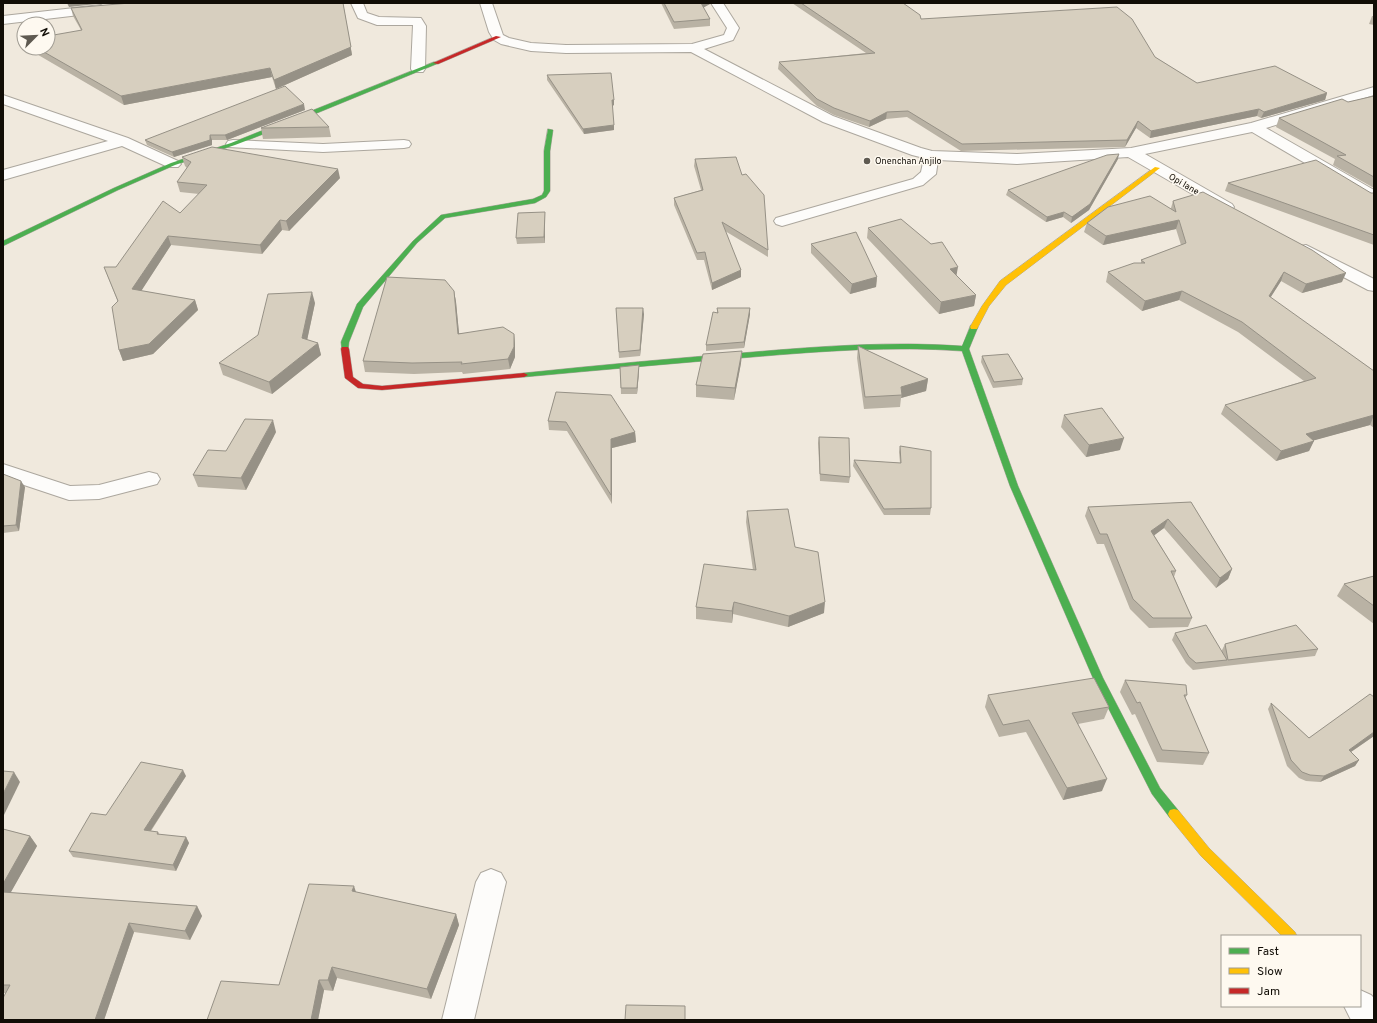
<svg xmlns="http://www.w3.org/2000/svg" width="1377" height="1023" font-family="Overpass,sans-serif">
  <rect width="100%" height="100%" fill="#f0e9dd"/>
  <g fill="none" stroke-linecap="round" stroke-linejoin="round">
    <defs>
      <g id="street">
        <path d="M 351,3 L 363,3 L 367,13 L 379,17 L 421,18 L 426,26 L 425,69 L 423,72 L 413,72 L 411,69 L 413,25 L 377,25 L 358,18 Z"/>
        <path d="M 480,3 L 492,3 L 503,35 L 509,38 L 531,43 L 566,45 L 692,44 L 724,35 L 727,28 L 711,3 L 723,3 L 739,28 L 733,40 L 704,49 L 833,116 L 921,148 L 932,151 L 1017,154 L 1131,148 L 1251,123 L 1374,87 L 1374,95 L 1266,128 L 1374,190 L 1374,202 L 1368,200 L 1252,132 L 1145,154 L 1232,204 L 1234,207 L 1232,210 L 1226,212 L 1220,210 L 1128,157 L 1017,164 L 938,160 L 936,174 L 923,185 L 782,226 L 776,224 L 774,221 L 776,218 L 913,179 L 921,172 L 924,158 L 912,155 L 823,122 L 691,52 L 566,53 L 531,51 L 501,44 L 494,40 L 489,32 Z"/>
        <path d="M 101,5 L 107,9 L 105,12 L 3,24 L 3,16 Z"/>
        <path d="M 3,95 L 128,138 L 178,161 L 181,164 L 178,167 L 168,167 L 122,146 L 3,180 L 3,170 L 108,141 L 3,104 Z"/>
        <path d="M 233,140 L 323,144 L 404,140 L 409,141 L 411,144 L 409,147 L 404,148 L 323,152 L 228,147 L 226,144 L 228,141 Z"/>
        <path d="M 1306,245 L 1374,279 L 1374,291 L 1368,290 L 1300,254 L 1298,250 L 1300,246 Z"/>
        <path d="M 3,464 L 70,486 L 99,485 L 149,472 L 157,474 L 160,479 L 157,484 L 99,499 L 69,500 L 3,478 Z"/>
        <path d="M 491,869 L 501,873 L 506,882 L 474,1020 L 442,1020 L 476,882 L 481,873 Z"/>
        <path d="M 1360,990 L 1371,995 L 1374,998 L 1374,1020 L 1351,1020 L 1344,1006 L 1360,1006 Z"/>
      </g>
      <g id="fast">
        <path d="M 434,62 L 439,63 L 305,118 L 235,145 L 175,165 L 118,190 L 3,246 L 3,241 L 114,188 L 171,163 L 231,143 Z"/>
        <path d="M 548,129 L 553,130 L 550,151 L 550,191 L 546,197 L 535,203 L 445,218 L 417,243 L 363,307 L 349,342 L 348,351 L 342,351 L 341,342 L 357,304 L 413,241 L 441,215 L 533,199 L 542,195 L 544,191 L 544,151 Z"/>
        <path d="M 971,325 L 974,325 L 978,327 L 969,349 L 1018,486 L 1103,678 L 1160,788 L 1178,810 L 1180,814 L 1178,818 L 1174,819 L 1170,818 L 1152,794 L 1093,678 L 1010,486 L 962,351 C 892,346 823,351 753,357 C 677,363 600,370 524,377 L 520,375 L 524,373 C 600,365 677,358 753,352 C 823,346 892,341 962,346 Z"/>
      </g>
      <g id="slow">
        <path d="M 1155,167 L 1160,168 L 1006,285 L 989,306 L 977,329 L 971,329 L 970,327 L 982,306 L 1000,281 Z"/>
        <path d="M 1174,809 L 1178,810 L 1209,848 L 1295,932 L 1297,936 L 1282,936 L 1201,856 L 1170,818 L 1168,814 L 1170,810 Z"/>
      </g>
      <g id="jam">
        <path d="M 496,36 L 501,37 L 438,64 L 433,63 Z"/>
        <path d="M 342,347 L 348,347 L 349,349 L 353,377 L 363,384 L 382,386 L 524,373 L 528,375 L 524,377 L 382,390 L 358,388 L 345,378 L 341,349 Z"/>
      </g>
    </defs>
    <!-- street casing -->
    <use href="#street" stroke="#aca79e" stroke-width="2"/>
    <!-- fast casing -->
    <use href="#fast" stroke="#aca79e" stroke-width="1"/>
    <!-- slow casing -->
    <use href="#slow" stroke="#aca79e" stroke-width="1"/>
    <!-- jam casing -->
    <use href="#jam" stroke="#aca79e" stroke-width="1"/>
    <!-- street -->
    <use href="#street" fill="#fdfcfa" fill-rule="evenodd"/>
    <!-- fast -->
    <use href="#fast" fill="#4caf50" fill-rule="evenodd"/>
    <!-- slow -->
    <use href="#slow" fill="#ffc107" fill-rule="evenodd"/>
    <!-- jam -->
    <use href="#jam" fill="#c62828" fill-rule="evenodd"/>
  </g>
  <!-- wall -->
  <g fill="#b9b2a4">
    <path d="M 343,3 L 352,55 L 276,89 L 272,77 L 124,105 L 28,49 L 27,48 L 48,48 L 81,30 L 73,16 L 71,8 Z"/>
    <path d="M 661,3 L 710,3 L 710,4 L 703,7 L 710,19 L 710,26 L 674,29 Z"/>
    <path d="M 792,3 L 903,3 L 921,19 L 1155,57 L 1197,83 L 1327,93 L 1325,100 L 1261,118 L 1257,116 L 1150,138 L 1136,128 L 1125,147 L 961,151 L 907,117 L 886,119 L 869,127 L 834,115 L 817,106 L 778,69 L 779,62 L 866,53 Z"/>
    <path d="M 1372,16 L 1374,16 L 1374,25 L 1369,24 Z"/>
    <path d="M 547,75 L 614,100 L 614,105 L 612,106 L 614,130 L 584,134 L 547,80 Z"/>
    <path d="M 1374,96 L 1374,188 L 1333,165 L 1335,159 L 1276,127 L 1279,118 Z"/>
    <path d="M 305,110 L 227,140 L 212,140 L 212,145 L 174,157 L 147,145 L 145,140 Z"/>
    <path d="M 329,127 L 331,137 L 263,139 L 261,128 Z"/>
    <path d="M 182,157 L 340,178 L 289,231 L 282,230 L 262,254 L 171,245 L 141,291 L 195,300 L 198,310 L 153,354 L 123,361 L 119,350 L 118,302 L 104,267 L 116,267 L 180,213 L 199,194 L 180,192 L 177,182 L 187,168 L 185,166 Z"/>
    <path d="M 695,159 L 742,175 L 768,250 L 768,257 L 725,231 L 741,270 L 741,277 L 712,290 L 704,260 L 697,260 L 674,205 L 674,198 L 701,190 L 694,166 Z"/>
    <path d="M 1118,159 L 1089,210 L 1071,223 L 1063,217 L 1046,222 L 1006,195 L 1008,190 Z"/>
    <path d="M 1228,183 L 1371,193 L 1374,193 L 1374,245 L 1225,191 Z"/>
    <path d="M 1173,201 L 1342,282 L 1302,293 L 1281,281 L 1270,298 L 1374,371 L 1374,428 L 1370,425 L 1314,440 L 1309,451 L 1276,461 L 1221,414 L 1225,405 L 1304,381 L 1238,332 L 1179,300 L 1142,311 L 1106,282 L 1108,272 L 1141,263 L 1141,260 L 1181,245 L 1176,229 L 1103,245 L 1084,232 L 1087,223 L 1171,208 Z"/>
    <path d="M 545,212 L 545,243 L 517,244 L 516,238 Z"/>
    <path d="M 868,228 L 956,275 L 976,295 L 974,306 L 939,314 L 867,238 Z"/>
    <path d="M 811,244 L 877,277 L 876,287 L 850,294 L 811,253 Z"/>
    <path d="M 454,291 L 456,302 L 459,333 L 514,334 L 515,345 L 515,357 L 510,369 L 463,374 L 462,372 L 414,374 L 365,372 L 363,361 Z"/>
    <path d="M 315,303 L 307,340 L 318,343 L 321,355 L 272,394 L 223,375 L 219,363 Z"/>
    <path d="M 616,308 L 644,314 L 640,356 L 619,358 Z"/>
    <path d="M 717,308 L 750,308 L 750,314 L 744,348 L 706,351 L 706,345 L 717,313 Z"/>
    <path d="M 858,346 L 928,379 L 926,391 L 901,398 L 900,407 L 864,409 L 857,358 Z"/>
    <path d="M 742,351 L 741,363 L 734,400 L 696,397 L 696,385 Z"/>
    <path d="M 982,356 L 1023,379 L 1022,385 L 993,388 L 981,362 Z"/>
    <path d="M 620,367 L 639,371 L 637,394 L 621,394 Z"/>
    <path d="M 556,392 L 635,432 L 636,442 L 612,448 L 612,504 L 567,431 L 549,430 L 548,421 Z"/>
    <path d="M 1064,415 L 1120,450 L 1086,457 L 1061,427 Z"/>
    <path d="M 276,432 L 246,490 L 198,487 L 193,475 L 226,451 Z"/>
    <path d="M 819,437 L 850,477 L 849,483 L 820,481 L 818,443 Z"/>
    <path d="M 900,446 L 931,508 L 930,515 L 884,515 L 853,466 L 854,460 L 900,463 L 899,452 Z"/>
    <path d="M 3,474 L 25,487 L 19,531 L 3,533 Z"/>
    <path d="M 1191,502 L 1232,569 L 1228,579 L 1216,588 L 1164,528 L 1154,535 L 1176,571 L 1174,577 L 1192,618 L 1188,627 L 1149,628 L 1130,609 L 1104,544 L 1097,544 L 1085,516 L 1088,507 Z"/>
    <path d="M 747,511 L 795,547 L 824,613 L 788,627 L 733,614 L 732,623 L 696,619 L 696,607 L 753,570 L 746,522 Z"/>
    <path d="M 1374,576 L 1374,624 L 1337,596 L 1344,584 Z"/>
    <path d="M 1175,633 L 1222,651 L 1222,650 L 1225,644 L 1318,649 L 1315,656 L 1225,666 L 1225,665 L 1225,666 L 1193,670 L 1186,663 L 1172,640 Z"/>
    <path d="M 1125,680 L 1187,695 L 1185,698 L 1209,753 L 1203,765 L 1157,762 L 1135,714 L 1132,715 L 1120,692 Z"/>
    <path d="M 988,695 L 1109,707 L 1104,719 L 1078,724 L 1102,791 L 1063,800 L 1026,732 L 999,737 L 985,707 Z"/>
    <path d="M 1374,697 L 1374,736 L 1351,752 L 1359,760 L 1355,766 L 1320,782 L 1306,781 L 1299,778 L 1287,766 L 1268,709 L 1271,703 L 1309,738 Z"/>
    <path d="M 186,776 L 151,831 L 158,832 L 160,835 L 186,837 L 189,843 L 176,871 L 73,857 L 69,851 L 106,815 Z"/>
    <path d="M 3,829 L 30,836 L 37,846 L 10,893 L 197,906 L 202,916 L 190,940 L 134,932 L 104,1020 L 3,1020 L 6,993 L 3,993 Z"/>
    <path d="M 356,892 L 456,914 L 459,925 L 431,999 L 337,978 L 333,991 L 324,990 L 318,1020 L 207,1020 L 279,985 Z"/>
  </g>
  <!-- shaded-wall -->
  <g fill="#969186">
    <path d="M 67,3 L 105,3 L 69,7 Z"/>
    <path d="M 343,3 L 352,55 L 276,89 L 274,80 Z"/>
    <path d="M 701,3 L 710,3 L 710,4 L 701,9 Z"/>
    <path d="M 270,68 L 272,77 L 124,105 L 121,96 Z"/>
    <path d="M 1327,93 L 1325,100 L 1261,118 L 1264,112 Z"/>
    <path d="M 612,100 L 614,100 L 614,105 L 612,106 Z"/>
    <path d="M 304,104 L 305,110 L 227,140 L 225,135 Z"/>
    <path d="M 1259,109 L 1257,116 L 1150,138 L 1151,131 Z"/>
    <path d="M 887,112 L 886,119 L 869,127 L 870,121 Z"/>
    <path d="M 1138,121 L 1136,128 L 1125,147 L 1127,140 Z"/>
    <path d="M 614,125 L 614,130 L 584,134 L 583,129 Z"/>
    <path d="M 210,135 L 212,140 L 212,145 L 174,157 L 172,152 Z"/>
    <path d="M 1119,154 L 1118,159 L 1089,210 L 1071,223 L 1072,217 Z"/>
    <path d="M 338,169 L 340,178 L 289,231 L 286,221 Z"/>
    <path d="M 545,212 L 545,243 L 544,237 Z"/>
    <path d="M 1064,212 L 1063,217 L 1046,222 L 1047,217 Z"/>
    <path d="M 280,220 L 282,230 L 262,254 L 260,245 Z"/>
    <path d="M 1179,220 L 1176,229 L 1103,245 L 1106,236 Z"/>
    <path d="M 168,236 L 171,245 L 136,299 L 132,289 Z"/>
    <path d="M 958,267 L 956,278 L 950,269 Z"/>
    <path d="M 741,270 L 741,277 L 712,290 L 712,283 Z"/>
    <path d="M 1284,272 L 1281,281 L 1265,306 L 1269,296 Z"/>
    <path d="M 1346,273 L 1342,282 L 1302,293 L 1306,284 Z"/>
    <path d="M 877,277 L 876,287 L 850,294 L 852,284 Z"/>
    <path d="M 454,291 L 456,302 L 460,344 L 458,334 Z"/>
    <path d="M 1182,291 L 1179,300 L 1142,311 L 1145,301 Z"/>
    <path d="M 312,292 L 315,303 L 305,350 L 302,338 Z"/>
    <path d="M 976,295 L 974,306 L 939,314 L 941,302 Z"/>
    <path d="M 195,300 L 198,310 L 153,354 L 123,361 L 119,350 Z"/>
    <path d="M 643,308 L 644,314 L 640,356 L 640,350 Z"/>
    <path d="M 750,308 L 750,314 L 744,348 L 744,342 Z"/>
    <path d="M 514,334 L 515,345 L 515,357 L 510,369 L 508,359 Z"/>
    <path d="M 318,343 L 321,355 L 272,394 L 269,382 Z"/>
    <path d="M 742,351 L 741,363 L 734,400 L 735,388 Z"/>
    <path d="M 639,365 L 639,371 L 637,394 L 637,388 Z"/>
    <path d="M 928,379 L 926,391 L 901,398 L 902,395 L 901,387 Z"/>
    <path d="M 1374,415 L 1370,425 L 1301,444 L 1306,434 Z"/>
    <path d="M 273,420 L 276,432 L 246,490 L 241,478 Z"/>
    <path d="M 635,432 L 636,442 L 612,448 L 612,504 L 611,495 L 611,439 Z"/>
    <path d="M 1124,438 L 1120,450 L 1086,457 L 1089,445 Z"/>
    <path d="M 1314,441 L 1309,451 L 1276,461 L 1281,451 Z"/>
    <path d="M 21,481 L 25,487 L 19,531 L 16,525 Z"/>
    <path d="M 1168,519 L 1164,528 L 1148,540 L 1151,531 Z"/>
    <path d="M 1232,569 L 1228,579 L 1216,588 L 1220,578 Z"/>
    <path d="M 734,602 L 733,614 L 732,623 L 732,611 Z"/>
    <path d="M 825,602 L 824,613 L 788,627 L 789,616 Z"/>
    <path d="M 1374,732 L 1374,736 L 1345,756 L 1349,750 Z"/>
    <path d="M 1359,760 L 1355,766 L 1320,782 L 1324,776 Z"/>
    <path d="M 183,770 L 186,776 L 147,836 L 144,830 Z"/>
    <path d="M 14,772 L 20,782 L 3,817 L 3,794 Z"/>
    <path d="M 1107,779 L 1102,791 L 1063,800 L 1067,788 Z"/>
    <path d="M 30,836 L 37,846 L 6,901 L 3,897 L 3,884 Z"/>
    <path d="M 186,837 L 189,843 L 176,871 L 173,865 Z"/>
    <path d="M 354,886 L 358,898 L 352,891 Z"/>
    <path d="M 197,906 L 202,916 L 190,940 L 185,931 Z"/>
    <path d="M 456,914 L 459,925 L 431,999 L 427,989 Z"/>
    <path d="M 129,923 L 134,932 L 104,1020 L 95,1020 Z"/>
    <path d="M 332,967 L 337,978 L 333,991 L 328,980 Z"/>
    <path d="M 319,980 L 324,990 L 318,1020 L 311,1020 Z"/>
  </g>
  <!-- building -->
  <g fill="#d7cfbf" stroke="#969186">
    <path d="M 130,3 L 343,3 L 351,47 L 274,80 L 270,68 L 121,96 L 37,48 L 48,48 L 48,36 L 82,30 L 71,8 Z"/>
    <path d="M 664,3 L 701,3 L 710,19 L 674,22 Z"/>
    <path d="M 801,3 L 903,3 L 920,15 L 921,19 L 1117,7 L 1132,19 L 1155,57 L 1197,83 L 1275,66 L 1327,93 L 1264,112 L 1259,109 L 1151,131 L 1138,121 L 1127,140 L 962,144 L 908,111 L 887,112 L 870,121 L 834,108 L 817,99 L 779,62 L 875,53 Z"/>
    <path d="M 611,73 L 614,100 L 612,100 L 614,125 L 583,129 L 547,75 Z"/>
    <path d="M 285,86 L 304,104 L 225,135 L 210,135 L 210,140 L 172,152 L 145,140 Z"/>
    <path d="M 1374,96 L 1374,177 L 1337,156 L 1346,155 L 1279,118 L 1342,99 L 1348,102 Z"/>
    <path d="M 312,109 L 329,127 L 261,128 Z"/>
    <path d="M 212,147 L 338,169 L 286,221 L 280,220 L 260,245 L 168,236 L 132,289 L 195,300 L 149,344 L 119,350 L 112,307 L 118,301 L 104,267 L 116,267 L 163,201 L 180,213 L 207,185 L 177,182 L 191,162 L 182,157 Z"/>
    <path d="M 1119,154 L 1090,204 L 1072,217 L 1064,212 L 1047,217 L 1008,190 L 1107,155 Z"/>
    <path d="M 736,157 L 742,175 L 746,174 L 764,195 L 768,250 L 722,222 L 741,270 L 712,283 L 705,252 L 697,253 L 674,198 L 703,190 L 695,159 Z"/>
    <path d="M 1316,160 L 1371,193 L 1374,193 L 1374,235 L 1228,183 Z"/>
    <path d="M 1203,192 L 1312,250 L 1346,273 L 1306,284 L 1284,272 L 1269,296 L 1374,371 L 1374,415 L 1306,434 L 1314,441 L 1281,451 L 1225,405 L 1316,378 L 1242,322 L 1182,291 L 1145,301 L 1108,272 L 1134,263 L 1145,263 L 1141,260 L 1186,243 L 1179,220 L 1106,236 L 1087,223 L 1108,207 L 1150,196 L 1176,212 L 1173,201 Z"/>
    <path d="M 545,212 L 544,237 L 516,238 L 518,213 Z"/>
    <path d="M 901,219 L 931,244 L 942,242 L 958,267 L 950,269 L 976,295 L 941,302 L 868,228 Z"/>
    <path d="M 856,232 L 877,277 L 852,284 L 811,244 Z"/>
    <path d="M 387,277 L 445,280 L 454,291 L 458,334 L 503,327 L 514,334 L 514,347 L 508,359 L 461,364 L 462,362 L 412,363 L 363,361 Z"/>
    <path d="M 312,292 L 302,338 L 318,343 L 269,382 L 219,363 L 258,335 L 268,294 Z"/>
    <path d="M 616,308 L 643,308 L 640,350 L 619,352 Z"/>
    <path d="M 717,308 L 750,308 L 744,342 L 706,345 L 713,312 L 718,313 Z"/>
    <path d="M 858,346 L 928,379 L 901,387 L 902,395 L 865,397 Z"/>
    <path d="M 742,351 L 735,388 L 696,385 L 703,354 Z"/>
    <path d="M 1008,354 L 1023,379 L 994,382 L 982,356 Z"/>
    <path d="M 639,365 L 637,388 L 621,388 L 620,367 Z"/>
    <path d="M 556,392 L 611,395 L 635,432 L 611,439 L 611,495 L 566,422 L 548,421 Z"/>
    <path d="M 1102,408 L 1124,438 L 1089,445 L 1064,415 Z"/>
    <path d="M 245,419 L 273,420 L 241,478 L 193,475 L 208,450 L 226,451 Z"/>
    <path d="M 819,437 L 849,438 L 850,477 L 820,474 Z"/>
    <path d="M 900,446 L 931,451 L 931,508 L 884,509 L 854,460 L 901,463 Z"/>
    <path d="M 3,474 L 21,481 L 16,525 L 3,526 Z"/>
    <path d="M 1191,502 L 1232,569 L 1220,578 L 1168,519 L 1151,531 L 1176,571 L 1171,571 L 1192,618 L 1153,618 L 1133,599 L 1107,534 L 1100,534 L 1088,507 Z"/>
    <path d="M 788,509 L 795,547 L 818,552 L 825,602 L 789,616 L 734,602 L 732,611 L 696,607 L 704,564 L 756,570 L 747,511 Z"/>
    <path d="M 1374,576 L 1374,606 L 1344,584 Z"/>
    <path d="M 1206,625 L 1227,660 L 1196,663 L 1189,657 L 1175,633 Z"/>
    <path d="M 1296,625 L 1318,649 L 1228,660 L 1225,644 Z"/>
    <path d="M 1094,678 L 1109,707 L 1072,713 L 1107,779 L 1067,788 L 1029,720 L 1003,725 L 988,695 Z"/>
    <path d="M 1125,680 L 1186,685 L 1187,695 L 1184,695 L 1209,753 L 1162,750 L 1140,702 L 1137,703 Z"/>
    <path d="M 1370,694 L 1374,697 L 1374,732 L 1349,750 L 1359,760 L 1324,776 L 1310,775 L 1302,772 L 1291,760 L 1271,703 L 1309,738 Z"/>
    <path d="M 141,762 L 183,770 L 144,830 L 158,832 L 157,834 L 186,837 L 173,865 L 69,851 L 91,813 L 106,815 Z"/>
    <path d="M 3,771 L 14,772 L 3,794 Z"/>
    <path d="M 3,829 L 30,836 L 3,884 Z"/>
    <path d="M 309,884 L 354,886 L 352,891 L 456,914 L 427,989 L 332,967 L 328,980 L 319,980 L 311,1020 L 207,1020 L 221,981 L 279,985 Z"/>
    <path d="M 3,892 L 197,906 L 185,931 L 129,923 L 95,1020 L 3,1020 L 3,998 L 10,985 L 3,985 Z"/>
    <path d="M 626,1005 L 685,1006 L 685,1020 L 625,1020 Z"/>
  </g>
  <!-- markers -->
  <circle fill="#5f5a51" stroke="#fef9f0" stroke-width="1.5" cx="867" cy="161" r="4"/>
  <g text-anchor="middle" stroke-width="3" stroke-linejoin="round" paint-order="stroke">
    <!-- far-poi labels -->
    <g font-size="9" fill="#110d06" stroke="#fef9f0" text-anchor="start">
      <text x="875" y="164">Onenchan Anjilo</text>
    </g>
    <!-- far-street labels -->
    <g font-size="9" fill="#110d06" stroke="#fef9f0">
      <text transform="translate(1184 184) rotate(30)" y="3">Opi lane</text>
    </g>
  </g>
  <!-- border -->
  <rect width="1377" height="1023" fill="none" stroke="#110d06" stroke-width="8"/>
  <!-- legend -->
  <rect x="1221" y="935" width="140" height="72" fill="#fef9f0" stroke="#9f9b92"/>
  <rect x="1229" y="948" width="20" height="6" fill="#4caf50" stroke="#9f9b92"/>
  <text x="1257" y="955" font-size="12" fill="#110d06">Fast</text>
  <rect x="1229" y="968" width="20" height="6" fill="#ffc107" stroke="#9f9b92"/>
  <text x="1257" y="975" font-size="12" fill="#110d06">Slow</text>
  <rect x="1229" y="988" width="20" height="6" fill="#c62828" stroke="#9f9b92"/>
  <text x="1257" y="995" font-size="12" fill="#110d06">Jam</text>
  <!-- north arrow -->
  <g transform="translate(36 36) rotate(66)"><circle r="19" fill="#fef9f0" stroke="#9f9b92"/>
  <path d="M0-3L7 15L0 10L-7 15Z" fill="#5f5a51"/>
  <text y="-6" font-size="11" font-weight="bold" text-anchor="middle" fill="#110d06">N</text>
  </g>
</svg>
